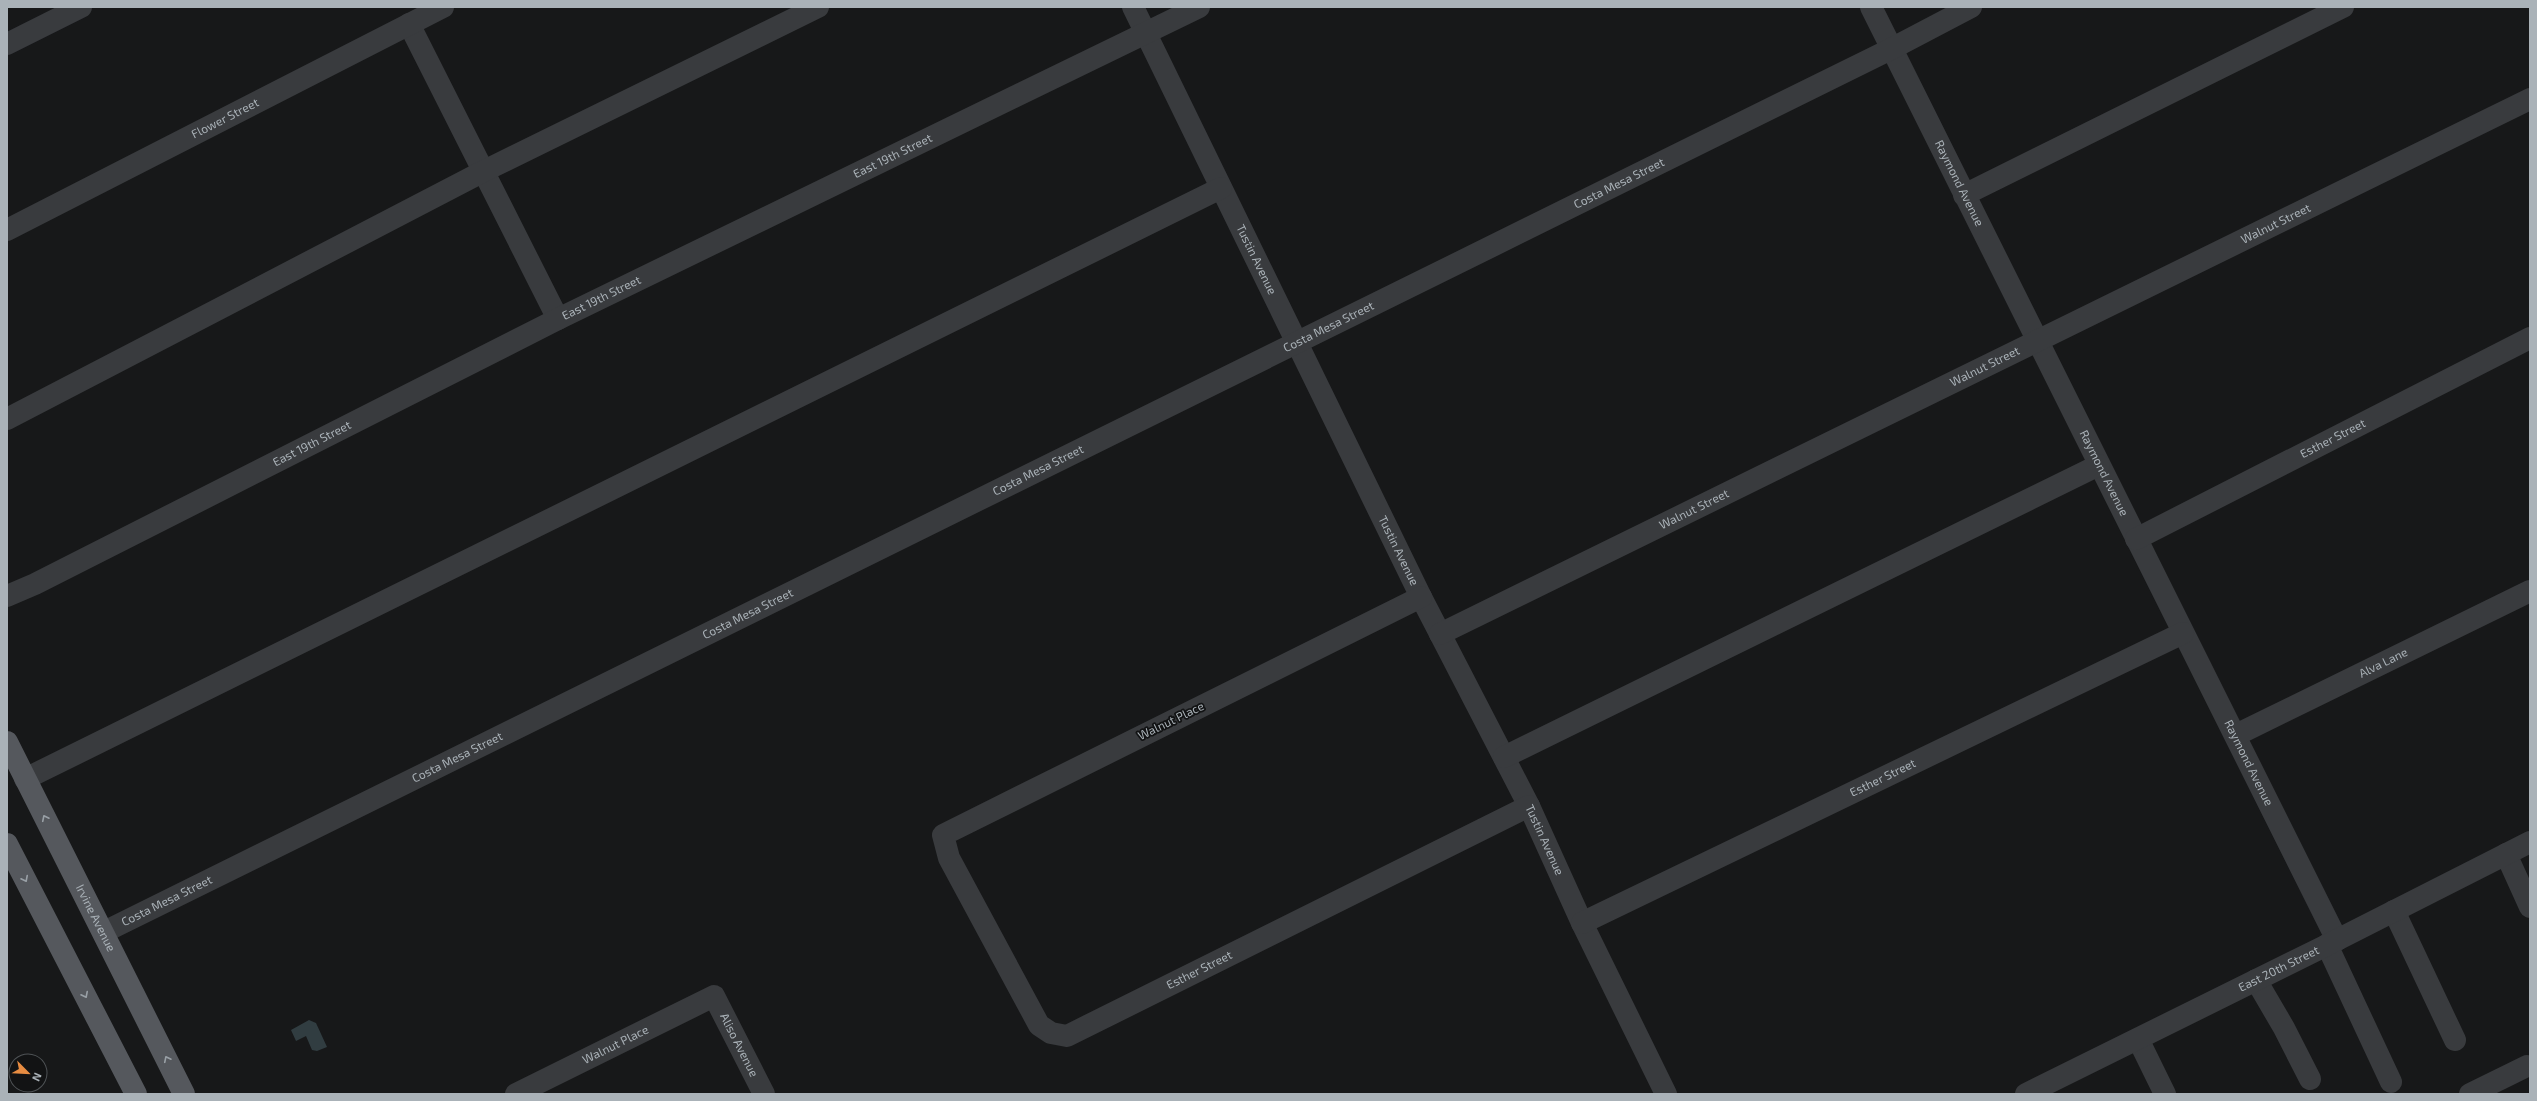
<svg xmlns="http://www.w3.org/2000/svg" width="2537" height="1101" font-family="'Exo 2',sans-serif">
  <rect width="100%" height="100%" fill="#171819"/>
  <!-- water -->
  <path fill="#313d41" d="M 309,1020 L 316,1023 L 327,1047 L 317,1051 L 312,1050 L 306,1036 L 296,1041 L 291,1030 Z"/>
  <g fill="none" stroke-linecap="round" stroke-linejoin="round">
    <!-- minor -->
    <g stroke="#393b3e" stroke-width="22">
      <path id="s1" d="M 1133,7 L 1421,597 L 1529,806 L 1582,923 L 1666,1094"/>
      <path id="s2" d="M 1871,7 L 2337,940"/>
      <path d="M 409,24 L 558,319"/>
      <path d="M 7,44 L 81,7"/>
      <path d="M 1964,195 L 2343,7"/>
      <path id="s3" d="M 7,230 L 443,7"/>
      <path d="M 7,419 L 484,171 L 818,7"/>
      <path id="s4" d="M 2136,539 L 2530,338"/>
      <path id="s5" d="M 7,596 L 35,584 L 558,319 L 1199,7"/>
      <path id="s6" d="M 1421,597 L 943,835 L 949,858 L 1039,1025 L 1051,1033 L 1067,1036 L 1529,806"/>
      <path id="s7" d="M 1440,634 L 2530,99"/>
      <path id="s8" d="M 2236,735 L 2530,591"/>
      <path d="M 1504,757 L 2099,465"/>
      <path d="M 25,779 L 1221,188"/>
      <path d="M 2506,854 L 2530,907"/>
      <path d="M 2394,911 L 2455,1040"/>
      <path id="s9" d="M 1582,923 L 2183,633"/>
      <path id="s10" d="M 104,932 L 1891,49 L 1971,7"/>
      <path d="M 2327,945 L 2391,1082"/>
      <path d="M 2256,980 L 2284,1028 L 2310,1079"/>
      <path d="M 2138,1039 L 2165,1094"/>
      <path id="s11" d="M 516,1094 L 714,996 L 764,1094"/>
      <path id="s12" d="M 2026,1094 L 2327,945 L 2530,842"/>
      <path d="M 2470,1094 L 2527,1066"/>
    </g>
    <!-- major -->
    <g stroke="#55585d" stroke-width="22">
      <path id="s13" d="M 7,742 L 184,1094"/>
      <path d="M 7,844 L 136,1094"/>
    </g>
  </g>
  <!-- one-way arrows -->
  <defs><path id="oneway-chevron" d="M-2-3.5L2.5 0L-2 3.5" fill="none" stroke-width="1.6" stroke-linecap="round" stroke-linejoin="round"/></defs>
  <g stroke="#99a0a6">
    <use href="#oneway-chevron" transform="translate(45 818) rotate(-116)"/>
    <use href="#oneway-chevron" transform="translate(25 879) rotate(63)"/>
    <use href="#oneway-chevron" transform="translate(85 995) rotate(63)"/>
    <use href="#oneway-chevron" transform="translate(167 1059) rotate(-116)"/>
  </g>
  <g text-anchor="middle" stroke-width="3.5" stroke-linejoin="round" paint-order="stroke">
    <!-- street labels -->
    <g font-size="12" fill="#aab2b8" stroke="#121314">
      <text dy="4" stroke="none"><textPath href="#s3" startOffset="245">Flower Street</textPath></text>
      <text dy="4" stroke="none"><textPath href="#s5" startOffset="989">East 19th Street</textPath></text>
      <text dy="4" stroke="none"><textPath href="#s10" startOffset="1690">Costa Mesa Street</textPath></text>
      <text dy="4" stroke="none"><textPath href="#s2" startOffset="197">Raymond Avenue</textPath></text>
      <text dy="4" stroke="none"><textPath href="#s7" startOffset="931">Walnut Street</textPath></text>
      <text dy="4" stroke="none"><textPath href="#s1" startOffset="281">Tustin Avenue</textPath></text>
      <text dy="4" stroke="none"><textPath href="#s5" startOffset="665">East 19th Street</textPath></text>
      <text dy="4" stroke="none"><textPath href="#s10" startOffset="1366">Costa Mesa Street</textPath></text>
      <text dy="4" stroke="none"><textPath href="#s7" startOffset="607">Walnut Street</textPath></text>
      <text dy="4" stroke="none"><textPath href="#s4" startOffset="221">Esther Street</textPath></text>
      <text dy="4" stroke="none"><textPath href="#s5" startOffset="341">East 19th Street</textPath></text>
      <text dy="4" stroke="none"><textPath href="#s10" startOffset="1042">Costa Mesa Street</textPath></text>
      <text dy="4" stroke="none"><textPath href="#s2" startOffset="521">Raymond Avenue</textPath></text>
      <text dy="4" stroke="none"><textPath href="#s7" startOffset="283">Walnut Street</textPath></text>
      <text dy="4" stroke="none"><textPath href="#s1" startOffset="605">Tustin Avenue</textPath></text>
      <text dy="4" stroke="none"><textPath href="#s10" startOffset="718">Costa Mesa Street</textPath></text>
      <text dy="4" stroke="none"><textPath href="#s8" startOffset="164">Alva Lane</textPath></text>
      <text transform="translate(1171 721) rotate(-26)" y="4">Walnut Place</text>
      <text dy="4" stroke="none"><textPath href="#s10" startOffset="394">Costa Mesa Street</textPath></text>
      <text dy="4" stroke="none"><textPath href="#s2" startOffset="845">Raymond Avenue</textPath></text>
      <text dy="4" stroke="none"><textPath href="#s9" startOffset="334">Esther Street</textPath></text>
      <text dy="4" stroke="none"><textPath href="#s1" startOffset="929">Tustin Avenue</textPath></text>
      <text dy="4" stroke="none"><textPath href="#s10" startOffset="70">Costa Mesa Street</textPath></text>
      <text dy="4" stroke="none"><textPath href="#s13" startOffset="197">Irvine Avenue</textPath></text>
      <text dy="4" stroke="none"><textPath href="#s12" startOffset="282">East 20th Street</textPath></text>
      <text dy="4" stroke="none"><textPath href="#s6" startOffset="926">Esther Street</textPath></text>
      <text dy="4" stroke="none"><textPath href="#s11" startOffset="111">Walnut Place</textPath></text>
      <text dy="4" stroke="none"><textPath href="#s11" startOffset="276">Aliso Avenue</textPath></text>
    </g>
  </g>
  <!-- border -->
  <rect width="2537" height="1101" fill="none" stroke="#aab2b8" stroke-width="16"/>
  <!-- north arrow -->
  <g transform="translate(28 1073) rotate(114)"><circle r="19" fill="#121314" stroke="#4f5356"/>
  <path d="M0-3L7 15L0 10L-7 15Z" fill="#e78c42"/>
  <text y="-6" font-size="11" font-weight="bold" text-anchor="middle" fill="#aab2b8">N</text>
  </g>
</svg>
